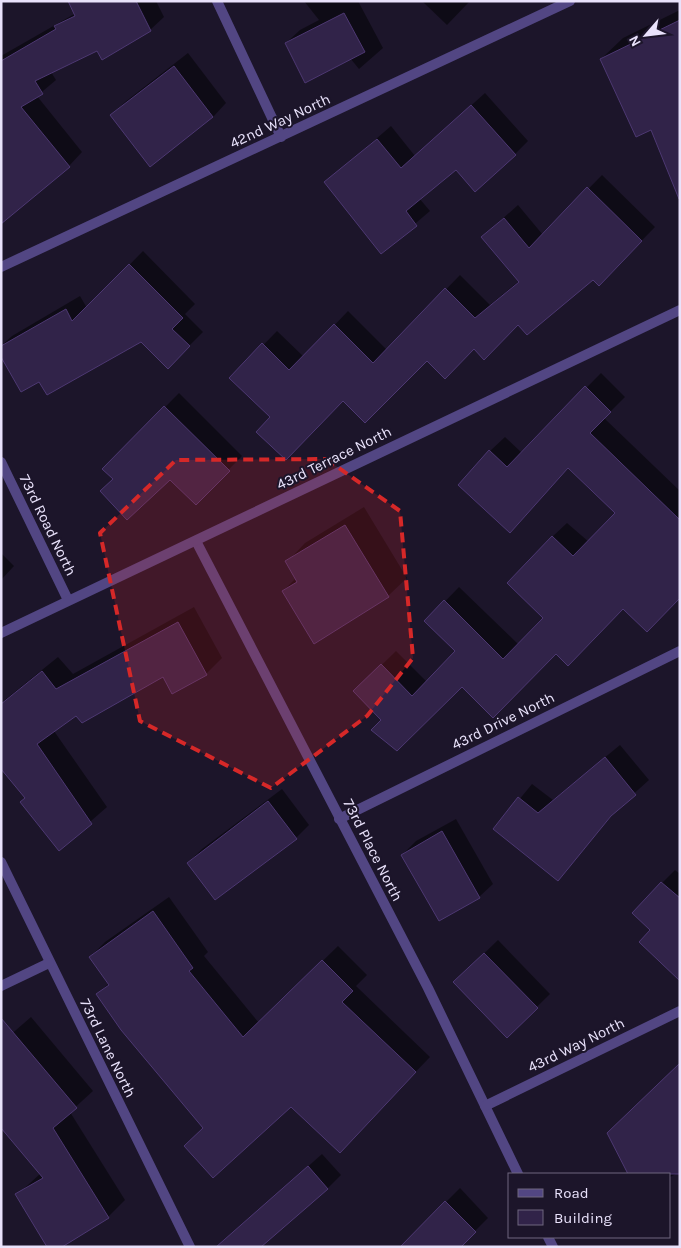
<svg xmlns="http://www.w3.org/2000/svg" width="681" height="1248" font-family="Karla,sans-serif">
  <rect width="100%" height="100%" fill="#1c152a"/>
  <!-- shadow -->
  <g fill="#0007">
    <path d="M 97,1 L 156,1 L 164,17 L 150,30 L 98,50 L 51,72 L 56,80 L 37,96 L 82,152 L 69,166 L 1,207 L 1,56 Z"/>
    <path d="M 304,1 L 358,1 L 383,48 L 359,69 L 350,58 L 286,43 L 300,30 L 319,20 Z"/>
    <path d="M 422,1 L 470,1 L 447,25 Z"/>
    <path d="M 680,10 L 680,198 L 651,128 L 601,59 L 623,38 Z"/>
    <path d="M 188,53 L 226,103 L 213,117 L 150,165 L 112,115 L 125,102 Z"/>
    <path d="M 485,93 L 528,141 L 515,154 L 456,168 L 419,198 L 430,211 L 382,252 L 326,182 L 391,126 L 415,156 Z"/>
    <path d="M 602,175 L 655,227 L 613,270 L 593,278 L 518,323 L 427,359 L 343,399 L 272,417 L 231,378 L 277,331 L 304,357 L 348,311 L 387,350 L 460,275 L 490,305 L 519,281 L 482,237 L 518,205 L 543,235 Z"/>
    <path d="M 143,251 L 195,304 L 185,314 L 203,332 L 168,367 L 141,340 L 39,380 L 1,346 L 12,336 L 80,296 L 87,308 Z"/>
    <path d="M 601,373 L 625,397 L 604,418 L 680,491 L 680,597 L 624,607 L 462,685 L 383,720 L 355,691 L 396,651 L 427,682 L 457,651 L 426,621 L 459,587 L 519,645 L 545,618 L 552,537 L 567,523 L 589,542 L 617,513 L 569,467 L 524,516 L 490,451 L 505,437 L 522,453 Z"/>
    <path d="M 179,393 L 242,456 L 196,503 L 170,478 L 104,469 Z"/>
    <path d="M 364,507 L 407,578 L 388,596 L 283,591 L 296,578 L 287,562 L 305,543 Z"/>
    <path d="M 1,553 L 14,566 L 1,580 Z"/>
    <path d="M 194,607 L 222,658 L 206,674 L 163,676 L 77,714 L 54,731 L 107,807 L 59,849 L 26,798 L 1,767 L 1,703 L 58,657 L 73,674 Z"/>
    <path d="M 620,745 L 649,780 L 618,808 L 558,879 L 495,829 L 532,784 L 553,800 Z"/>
    <path d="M 282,789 L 309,825 L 296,838 L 188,863 L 202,849 Z"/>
    <path d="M 456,819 L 493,884 L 479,897 L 402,855 L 416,841 Z"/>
    <path d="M 675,870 L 680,874 L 680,961 L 652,930 L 662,883 Z"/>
    <path d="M 169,897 L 208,952 L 204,956 L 259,1023 L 338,946 L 367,975 L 356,986 L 430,1057 L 354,1136 L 291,1105 L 204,1128 L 98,994 L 109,983 L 90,957 L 105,942 Z"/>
    <path d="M 498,940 L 550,994 L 507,1036 L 469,968 Z"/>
    <path d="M 31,1017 L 93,1091 L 70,1112 L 125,1200 L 108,1217 L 60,1247 L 17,1195 L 41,1173 L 1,1043 Z"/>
    <path d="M 609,1133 L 680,1172 L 670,1177 L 670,1174 L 629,1174 Z"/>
    <path d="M 322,1154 L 341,1175 L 327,1189 L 232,1234 Z"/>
    <path d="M 460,1188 L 488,1218 L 460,1246 L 401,1247 Z"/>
  </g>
  <!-- building -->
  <g fill="#312349" stroke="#4d3872">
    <path d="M 68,1 L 136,1 L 151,31 L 102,60 L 97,51 L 35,81 L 43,94 L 21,107 L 70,167 L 1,224 L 1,61 L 56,29 L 54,26 L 75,16 Z"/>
    <path d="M 344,13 L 365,52 L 305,83 L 285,43 Z"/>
    <path d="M 680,20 L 680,199 L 679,199 L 651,130 L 636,137 L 600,59 Z"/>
    <path d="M 174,66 L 213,117 L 150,167 L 110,115 Z"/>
    <path d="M 471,105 L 516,155 L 475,192 L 456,170 L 406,211 L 417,226 L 381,254 L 324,182 L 377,139 L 401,168 Z"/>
    <path d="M 587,187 L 642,241 L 599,286 L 593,280 L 527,335 L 518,325 L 484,360 L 474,349 L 445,379 L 427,361 L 365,423 L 343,401 L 286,460 L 256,432 L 270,417 L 229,378 L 262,343 L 289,370 L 334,324 L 373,363 L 445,288 L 475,318 L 519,282 L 481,237 L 504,218 L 529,248 Z"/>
    <path d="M 129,264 L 183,318 L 172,329 L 190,346 L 168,369 L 141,342 L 47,395 L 39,382 L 21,392 L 1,357 L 1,346 L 66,309 L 72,321 Z"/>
    <path d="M 585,386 L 611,412 L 590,433 L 680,520 L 680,598 L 647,632 L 623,609 L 568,666 L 556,654 L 493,718 L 462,687 L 397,751 L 371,730 L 381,720 L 353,691 L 381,664 L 412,696 L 455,651 L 424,621 L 444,600 L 503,659 L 543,618 L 507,583 L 552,536 L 573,556 L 615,513 L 568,468 L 510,533 L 458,485 L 489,450 L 507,467 Z"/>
    <path d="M 164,406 L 230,471 L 196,505 L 170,480 L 127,520 L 100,491 L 113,479 L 102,469 Z"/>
    <path d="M 345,525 L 389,597 L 314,644 L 282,591 L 297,582 L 285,561 Z"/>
    <path d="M 178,622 L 207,675 L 172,694 L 163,677 L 82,723 L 76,716 L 37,744 L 92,824 L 59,851 L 20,802 L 25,798 L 1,769 L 1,704 L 42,671 L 56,689 Z"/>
    <path d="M 605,757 L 636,795 L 611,816 L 558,881 L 493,829 L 518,797 L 538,813 Z"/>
    <path d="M 268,801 L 297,839 L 215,900 L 187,863 Z"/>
    <path d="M 442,831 L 480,898 L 439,921 L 401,855 Z"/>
    <path d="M 661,882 L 680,898 L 680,981 L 639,942 L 650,930 L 632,913 Z"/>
    <path d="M 153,911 L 193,968 L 189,971 L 243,1037 L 322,960 L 353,991 L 342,1002 L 416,1072 L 340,1153 L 291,1107 L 213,1178 L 184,1146 L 203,1128 L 121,1030 L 96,994 L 109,985 L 89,957 Z"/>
    <path d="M 484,953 L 538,1008 L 507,1038 L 453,982 Z"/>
    <path d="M 1,1018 L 77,1108 L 53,1128 L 109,1218 L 62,1247 L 47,1247 L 15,1194 L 43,1178 L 1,1128 Z"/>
    <path d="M 680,1063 L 680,1174 L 628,1174 L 607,1133 Z"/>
    <path d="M 308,1166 L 328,1189 L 261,1247 L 216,1247 Z"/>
    <path d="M 445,1201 L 476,1232 L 461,1247 L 400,1247 Z"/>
  </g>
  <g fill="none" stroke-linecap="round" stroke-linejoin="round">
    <!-- minor -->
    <g stroke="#524683" stroke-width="10">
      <path d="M 217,1 L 281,137"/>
      <path d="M 1,267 L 570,1"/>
      <path d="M 1,462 L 68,600"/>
      <path d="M 196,541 L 428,988 L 518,1174"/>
      <path d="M 1,633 L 680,310"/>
      <path d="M 339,819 L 680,651"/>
      <path d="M 1,862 L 190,1247"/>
      <path d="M 1,986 L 49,963"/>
      <path d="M 485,1106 L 680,1011"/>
      <path d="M 548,1237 L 553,1247"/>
    </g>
  </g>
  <!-- marked area -->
  <path fill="#d62828" fill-opacity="0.2" stroke="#d62828" stroke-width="4" stroke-dasharray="10 6" stroke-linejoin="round" d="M 326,459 L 400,511 L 413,658 L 367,716 L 271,788 L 140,721 L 100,533 L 176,460 Z"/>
  <g text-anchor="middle" stroke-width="4" stroke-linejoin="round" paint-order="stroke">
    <!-- street labels -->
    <g font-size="15" fill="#e9e2fb" stroke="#1c152a">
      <text transform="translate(280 121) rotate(-25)" y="5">42nd Way North</text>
      <text transform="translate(334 458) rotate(-26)" y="5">43rd Terrace North</text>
      <text transform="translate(48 525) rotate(64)" y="5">73rd Road North</text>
      <text transform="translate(503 721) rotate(-26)" y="5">43rd Drive North</text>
      <text transform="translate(373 850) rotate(63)" y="5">73rd Place North</text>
      <text transform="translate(576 1045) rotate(-26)" y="5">43rd Way North</text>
      <text transform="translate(108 1048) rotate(64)" y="5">73rd Lane North</text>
    </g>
  </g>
  <!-- border -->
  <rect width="681" height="1248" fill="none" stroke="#e9e2fb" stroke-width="5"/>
  <!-- legend -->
  <rect x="508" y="1173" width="162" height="65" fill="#1c152a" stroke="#6e677e"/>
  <rect x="518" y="1189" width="25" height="8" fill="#524683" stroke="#6e677e"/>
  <text x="554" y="1198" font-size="15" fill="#e9e2fb">Road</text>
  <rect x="518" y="1210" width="25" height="15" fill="#312349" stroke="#6e677e"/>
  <text x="554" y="1223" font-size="15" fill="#e9e2fb">Building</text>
  <!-- north arrow -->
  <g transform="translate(646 35) rotate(242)" stroke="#1c152a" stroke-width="4" paint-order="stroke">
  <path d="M0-4L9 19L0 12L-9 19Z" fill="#e9e2fb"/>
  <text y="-8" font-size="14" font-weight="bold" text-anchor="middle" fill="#e9e2fb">N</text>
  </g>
</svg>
